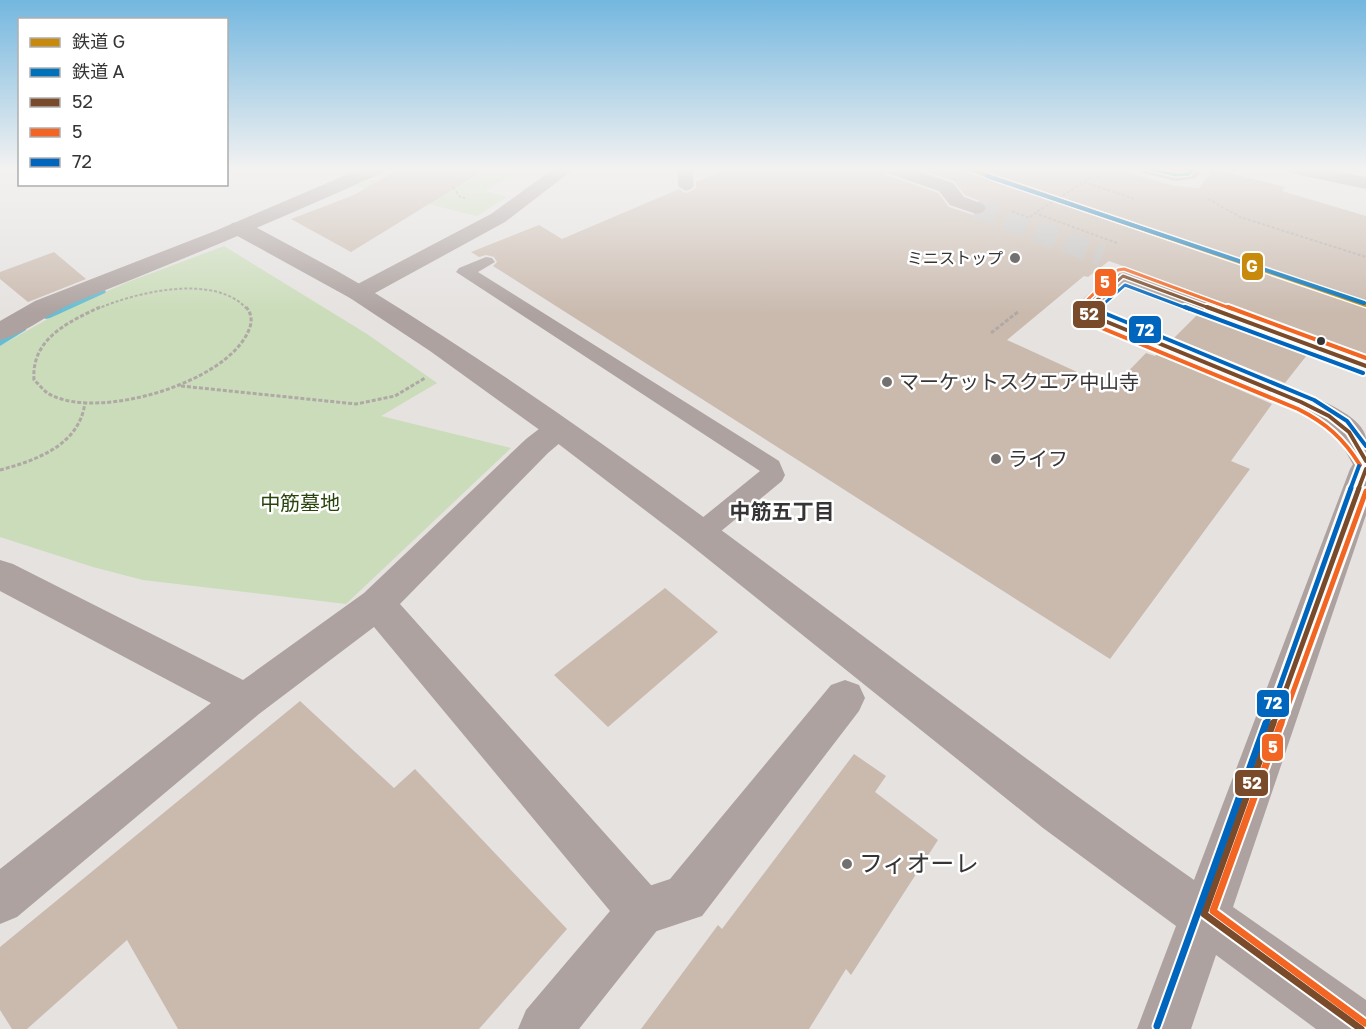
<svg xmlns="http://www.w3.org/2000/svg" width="1366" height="1029" font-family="'Golos Text','Noto Sans JP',sans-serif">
  <rect width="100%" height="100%" fill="#e5e2e0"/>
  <!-- green -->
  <g fill="#cadcb9">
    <path d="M 486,169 L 512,174 L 485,191 L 507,197 L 477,216 L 355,186 L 371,179 L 415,190 L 435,177 L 464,184 Z"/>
    <path d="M 224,246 L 367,334 L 437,383 L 381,416 L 511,448 L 346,604 L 143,580 L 93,567 L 0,537 L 0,346 L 60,312 L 128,282 Z"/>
  </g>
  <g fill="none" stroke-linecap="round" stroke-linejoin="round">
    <!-- stream -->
    <g fill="#67bcd1" fill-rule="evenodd">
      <path d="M 101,288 L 106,291 L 105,293 L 50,318 L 46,319 L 40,316 Z"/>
      <path d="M 22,325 L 26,326 L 26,330 L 0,346 L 0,337 Z"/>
    </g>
  </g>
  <!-- building -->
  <g fill="#cabaae">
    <path d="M 399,169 L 486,169 L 351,252 L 291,219 L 354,195 Z"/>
    <path d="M 727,169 L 883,169 L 886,175 L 938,193 L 949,207 L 977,216 L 984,214 L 988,209 L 985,203 L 965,195 L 954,181 L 918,169 L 1117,169 L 1174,186 L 1199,188 L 1214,169 L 1285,187 L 1282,191 L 1366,216 L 1366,354 L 1109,261 L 1088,277 L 1084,276 L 1007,340 L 1112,388 L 1146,353 L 1155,356 L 1157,354 L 1272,404 L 1231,461 L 1250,469 L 1110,659 L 493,266 L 497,262 L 494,257 L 486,255 L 479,257 L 471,252 L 539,225 L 562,239 L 679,189 L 685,193 L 692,191 L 696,188 L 696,182 Z"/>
    <path d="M 54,252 L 86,279 L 28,302 L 0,279 L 0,272 Z"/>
    <path d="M 1198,314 L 1307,355 L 1285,383 L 1174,338 Z"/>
    <path d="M 665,588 L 718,632 L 608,727 L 554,675 Z"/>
    <path d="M 300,701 L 394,788 L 415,769 L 567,929 L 479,1029 L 178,1029 L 127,940 L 27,1029 L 12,1029 L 0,1010 L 0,947 Z"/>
    <path d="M 854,754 L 886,776 L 875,792 L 938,840 L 851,975 L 846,969 L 809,1029 L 641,1029 L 718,925 L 722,929 Z"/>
  </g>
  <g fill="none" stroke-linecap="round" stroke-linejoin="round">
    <!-- pedestrian-tunnel -->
    <path stroke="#c2bfbe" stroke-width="22" stroke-dasharray="22 10" stroke-linecap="butt" d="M 976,208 L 1102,255"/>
    <!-- path-far1 -->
    <g stroke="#afa8a5" stroke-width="2" stroke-dasharray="3 2" stroke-linecap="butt">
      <path d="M 1084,182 L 1093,175 L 1102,178"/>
      <path d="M 453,187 L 460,197 L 465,198"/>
      <path d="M 1208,199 L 1240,217 L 1366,257"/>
      <path d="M 1012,211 L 1029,218 L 1035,213"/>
      <path d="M 1117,243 L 1035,213 L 1084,182 L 1135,199"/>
      <path d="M 97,309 C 136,292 215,273 247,309"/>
    </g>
    <!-- path -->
    <g stroke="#afa8a5" stroke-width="3" stroke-dasharray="4 2" stroke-linecap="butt">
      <path d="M 100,307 C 68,322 31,339 34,380 C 40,385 44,392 51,395 C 100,420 225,383 248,332 C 252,324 253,315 246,307"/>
      <path d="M 991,333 L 1019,311"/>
      <path d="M 181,386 L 356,404 L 395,396 L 425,378"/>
      <path d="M 0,470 C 37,460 80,445 85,402"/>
    </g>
    <!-- service -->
    <g fill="#ada29f" fill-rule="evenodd">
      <path d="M 678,169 L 692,169 L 694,186 L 691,189 L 686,191 L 678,186 Z"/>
      <path d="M 486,257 L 492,258 L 495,262 L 478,272 L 779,461 L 785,475 L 782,481 L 709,541 L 700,544 L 691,541 L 687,534 L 691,527 L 760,471 L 456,272 L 459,268 Z"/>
    </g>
    <!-- pedestrian -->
    <g fill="#ada29f" fill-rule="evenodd">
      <path d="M 885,169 L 912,169 L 953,183 L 964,197 L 983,204 L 986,208 L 983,212 L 976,214 L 950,205 L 939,191 L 887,173 Z"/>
      <path d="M 845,680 L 859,685 L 865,698 L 859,711 L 702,916 L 642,936 L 625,928 L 617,911 L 625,894 L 670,879 L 831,685 Z"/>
    </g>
    <!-- minor -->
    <g fill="#ada29f" fill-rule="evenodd">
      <path d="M 360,169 L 384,169 L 382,173 C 280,219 177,262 73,303 C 49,313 25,334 0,340 L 0,321 L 35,301 L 215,231 Z"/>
      <path d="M 553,169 L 574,169 L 505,222 L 366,298 L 358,300 L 350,298 L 346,293 L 350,288 L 491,214 Z"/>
      <path d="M 1288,169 L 1324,169 L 1366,177 L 1366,189 L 1290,173 Z"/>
      <path d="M 1123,269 L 1366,357 L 1366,374 L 1126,285 L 1100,310 L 1311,396 C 1327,403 1363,418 1366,438 C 1366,449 1366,461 1366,472 L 1355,468 L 1338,438 L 1319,423 L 1291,408 L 1074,317 L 1071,312 L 1074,307 L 1115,271 Z"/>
      <path d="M 558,419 L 568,422 L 573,429 L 568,436 L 548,453 L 400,604 L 659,894 L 667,911 L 659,928 L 579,1029 L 518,1029 L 526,1010 L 610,911 L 374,627 L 259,714 L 17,917 L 0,924 L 0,869 L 211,703 L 0,591 L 0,560 L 13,564 L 243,680 L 364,593 L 526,439 L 548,422 Z"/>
    </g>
    <!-- tertiary -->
    <path fill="#ada29f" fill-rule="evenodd" d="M 240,222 L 248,223 C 288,245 330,266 370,290 C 657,466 918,686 1194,880 L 1350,469 L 1355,461 L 1366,458 L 1366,515 L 1233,907 L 1366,1000 L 1366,1029 L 1316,1029 L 1216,955 L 1191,1029 L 1137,1029 L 1176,926 L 1043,828 L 688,543 L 548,436 L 430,351 L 350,298 L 232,233 L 229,228 L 232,223 Z"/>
    <!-- secondary -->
    <path fill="#aca19d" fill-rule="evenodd" d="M 1141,169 L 1203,169 L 1196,178 L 1176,181 L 1143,173 Z"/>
    <defs>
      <path id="bus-1-far3" d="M 1087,309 L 1123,276 L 1212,309"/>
      <g id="bus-1-far2">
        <path d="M 1088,307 L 1083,312 L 1301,402 L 1329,416 L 1349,432 L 1366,461"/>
        <path d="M 1207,307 L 1366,366"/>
        <path d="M 1358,490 L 1366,469"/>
      </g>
      <path id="bus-1-far1" d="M 1273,725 L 1359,488"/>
      <path id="bus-1" d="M 1273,723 L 1204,914 L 1361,1029"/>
      <path id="bus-2-far3" d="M 1078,309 L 1118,270 L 1124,269 L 1232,309"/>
      <g id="bus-2-far2">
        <path d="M 1080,307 L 1076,311 L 1080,319 L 1298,409 C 1326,423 1343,438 1360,465"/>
        <path d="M 1228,307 L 1366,358"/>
      </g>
      <path id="bus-2-far1" d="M 1281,725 L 1366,491"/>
      <path id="bus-2" d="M 1281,723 L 1213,911 L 1365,1023"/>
      <path id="bus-3-far3" d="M 1098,309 L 1125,285 L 1189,309"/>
      <g id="bus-3-far2">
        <path d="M 1100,307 L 1097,310 L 1314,400 L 1347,421 L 1366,446"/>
        <path d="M 1185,307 L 1363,373"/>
        <path d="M 1350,490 L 1359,466"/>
      </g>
      <path id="bus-3-far1" d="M 1266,725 L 1351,488"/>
      <path id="bus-3" d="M 1157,1026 L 1266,723"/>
      <path id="bus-4" d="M 1150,169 L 1176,175 L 1189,174 L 1194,169"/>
    </defs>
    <!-- bus-1-far3 casing -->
    <use href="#bus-1-far3" stroke="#fff" stroke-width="6"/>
    <!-- bus-1-far2 casing -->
    <use href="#bus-1-far2" stroke="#fff" stroke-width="8"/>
    <!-- bus-1-far1 casing -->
    <use href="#bus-1-far1" stroke="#fff" stroke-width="10"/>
    <!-- bus-1 casing -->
    <use href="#bus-1" stroke="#fff" stroke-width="11"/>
    <!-- bus-2-far3 casing -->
    <use href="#bus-2-far3" stroke="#fff" stroke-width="6"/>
    <!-- bus-2-far2 casing -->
    <use href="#bus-2-far2" stroke="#fff" stroke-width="8"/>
    <!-- bus-2-far1 casing -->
    <use href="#bus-2-far1" stroke="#fff" stroke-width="10"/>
    <!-- bus-2 casing -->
    <use href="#bus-2" stroke="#fff" stroke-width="11"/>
    <!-- bus-3-far3 casing -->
    <use href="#bus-3-far3" stroke="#fff" stroke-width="6"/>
    <!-- bus-3-far2 casing -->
    <use href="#bus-3-far2" stroke="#fff" stroke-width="8"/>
    <!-- bus-3-far1 casing -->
    <use href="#bus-3-far1" stroke="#fff" stroke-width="10"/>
    <!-- bus-3 casing -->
    <use href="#bus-3" stroke="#fff" stroke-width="11"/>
    <!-- bus-4 casing -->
    <use href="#bus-4" stroke="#fff" stroke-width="6"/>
    <!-- bus-1-far3 -->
    <use href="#bus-1-far3" stroke="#7a4b2a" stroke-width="3"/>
    <!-- bus-1-far2 -->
    <use href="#bus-1-far2" stroke="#7a4b2a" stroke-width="4"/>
    <!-- bus-1-far1 -->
    <use href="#bus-1-far1" stroke="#7a4b2a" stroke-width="5"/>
    <!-- bus-1 -->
    <use href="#bus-1" stroke="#7a4b2a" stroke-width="7"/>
    <!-- bus-2-far3 -->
    <use href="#bus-2-far3" stroke="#f26522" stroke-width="3"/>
    <!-- bus-2-far2 -->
    <use href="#bus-2-far2" stroke="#f26522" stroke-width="4"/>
    <!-- bus-2-far1 -->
    <use href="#bus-2-far1" stroke="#f26522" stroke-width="5"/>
    <!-- bus-2 -->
    <use href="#bus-2" stroke="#f26522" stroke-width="7"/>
    <!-- bus-3-far3 -->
    <use href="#bus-3-far3" stroke="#0065bd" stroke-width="3"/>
    <!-- bus-3-far2 -->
    <use href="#bus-3-far2" stroke="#0065bd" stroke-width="4"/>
    <!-- bus-3-far1 -->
    <use href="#bus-3-far1" stroke="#0065bd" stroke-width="5"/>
    <!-- bus-3 -->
    <use href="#bus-3" stroke="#0065bd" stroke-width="7"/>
    <!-- bus-4 -->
    <use href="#bus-4" stroke="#00a651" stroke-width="3"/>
    <defs>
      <path id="rail-1" d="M 968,169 L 1366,305"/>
      <path id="rail-2" d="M 987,176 L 1364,303"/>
    </defs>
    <!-- rail-1 casing -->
    <use href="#rail-1" stroke="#fff" stroke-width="7"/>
    <!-- rail-2 casing -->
    <use href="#rail-2" stroke="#fff" stroke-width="7"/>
    <!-- rail-1 -->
    <use href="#rail-1" stroke="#c78a0d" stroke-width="4"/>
    <!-- rail-2 -->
    <use href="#rail-2" stroke="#0072ba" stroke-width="4"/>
  </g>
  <!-- sky -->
  <linearGradient id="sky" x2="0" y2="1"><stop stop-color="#74b7df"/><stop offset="0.54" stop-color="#f3f2f1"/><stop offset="1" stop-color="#f3f2f1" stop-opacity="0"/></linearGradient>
  <rect width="1366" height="313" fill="url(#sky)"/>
  <!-- markers -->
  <g fill="#737170" stroke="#fff" stroke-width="2">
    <circle cx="1015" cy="258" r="6"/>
    <circle cx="887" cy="382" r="6"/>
    <circle cx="996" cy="459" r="6"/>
    <circle cx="847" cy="864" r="6"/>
  </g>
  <circle fill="#363434" stroke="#fff" stroke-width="2" cx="1321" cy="341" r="5"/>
  <g text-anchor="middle" stroke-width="5" stroke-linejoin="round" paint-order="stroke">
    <!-- far-poi labels -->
    <g font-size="16" fill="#363434" stroke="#fff" text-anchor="end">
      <text x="1003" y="264">ミニストップ</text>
    </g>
    <!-- poi labels -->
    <g font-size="20" fill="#363434" stroke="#fff" text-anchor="start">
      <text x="899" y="389">マーケットスクエア中山寺</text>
      <text x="1008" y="466">ライフ</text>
    </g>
    <!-- park labels -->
    <g font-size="20" fill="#2a440e" stroke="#fff">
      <text x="300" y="510">中筋墓地</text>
    </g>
    <!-- neighbourhood labels -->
    <g font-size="21" font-weight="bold" fill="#363434" stroke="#fff">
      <text x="782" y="519">中筋五丁目</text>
    </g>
    <!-- near-poi labels -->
    <g font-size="24" fill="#363434" stroke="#fff" text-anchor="start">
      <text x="859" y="872">フィオーレ</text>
    </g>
  </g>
  <g stroke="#fff" stroke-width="2">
    <rect x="1241" y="252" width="23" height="29" rx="6" fill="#c78a0d"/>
    <rect x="1094" y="268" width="23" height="29" rx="6" fill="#f26522"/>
    <rect x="1072" y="300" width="34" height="29" rx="6" fill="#7a4b2a"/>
    <rect x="1128" y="315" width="34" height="29" rx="6" fill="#0065bd"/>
    <rect x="1256" y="689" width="34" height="29" rx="6" fill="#0065bd"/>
    <rect x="1261" y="733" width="23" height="29" rx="6" fill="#f26522"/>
    <rect x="1234" y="769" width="35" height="28" rx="6" fill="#7a4b2a"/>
  </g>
  <g font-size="16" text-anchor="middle" font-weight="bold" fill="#fff">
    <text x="1252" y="272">G</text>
    <text x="1105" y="288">5</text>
    <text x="1089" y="320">52</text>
    <text x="1145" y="336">72</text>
    <text x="1273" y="709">72</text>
    <text x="1273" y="753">5</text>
    <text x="1252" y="789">52</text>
  </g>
  <!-- legend -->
  <rect x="18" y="18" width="210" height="168" fill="#ffffff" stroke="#afaeae" stroke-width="1.5"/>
  <rect x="30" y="38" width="30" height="9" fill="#c78a0d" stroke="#afaeae" stroke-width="1.5"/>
  <text x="72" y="48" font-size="18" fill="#363434">鉄道 G</text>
  <rect x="30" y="68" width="30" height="9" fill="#0072ba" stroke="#afaeae" stroke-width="1.5"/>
  <text x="72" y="78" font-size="18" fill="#363434">鉄道 A</text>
  <rect x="30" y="98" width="30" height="9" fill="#7a4b2a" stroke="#afaeae" stroke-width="1.5"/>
  <text x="72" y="108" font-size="18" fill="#363434">52</text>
  <rect x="30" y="128" width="30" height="9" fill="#f26522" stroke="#afaeae" stroke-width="1.5"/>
  <text x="72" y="138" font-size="18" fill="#363434">5</text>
  <rect x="30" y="158" width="30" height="9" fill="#0065bd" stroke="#afaeae" stroke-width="1.5"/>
  <text x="72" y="168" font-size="18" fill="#363434">72</text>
</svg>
